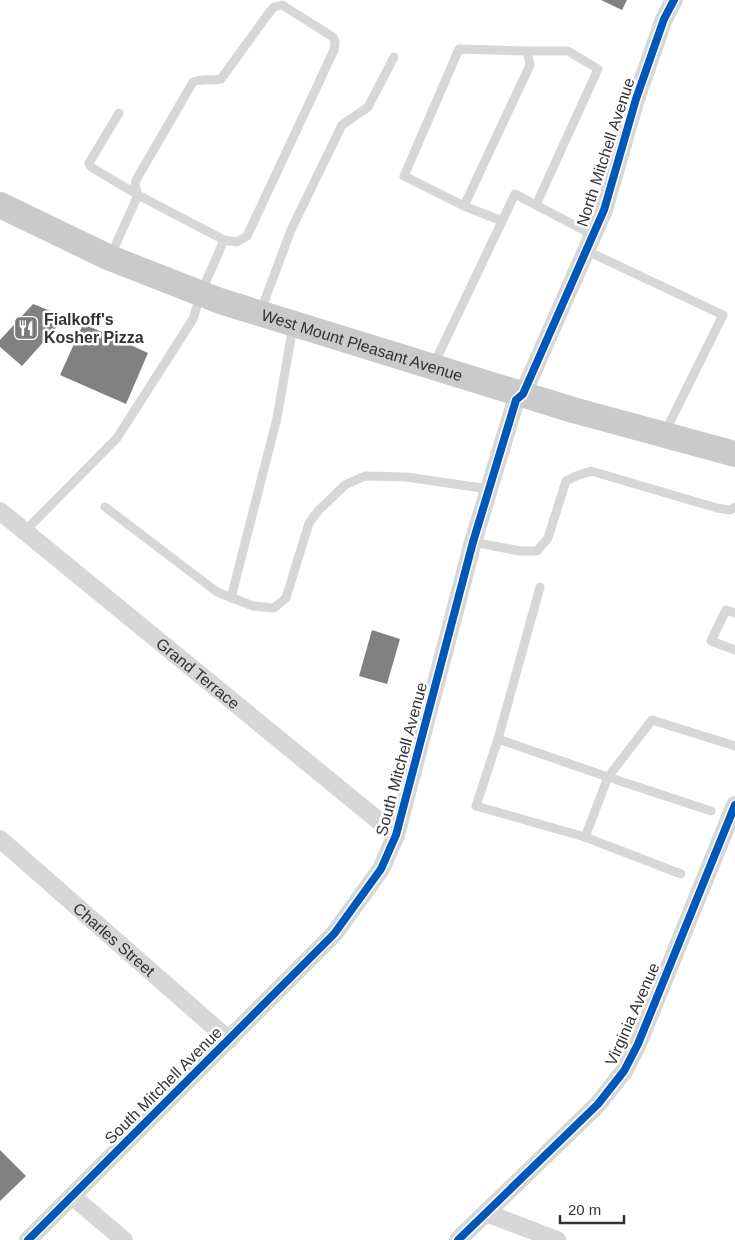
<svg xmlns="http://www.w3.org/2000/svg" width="735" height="1240" font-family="Arial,sans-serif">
  <rect width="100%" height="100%" fill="#fff"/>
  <!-- building -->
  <g fill="#818181">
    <path d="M 601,0 L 627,0 L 622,10 Z"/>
    <path d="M 33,304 L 66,317 L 22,366 L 0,347 L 0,340 Z"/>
    <path d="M 83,324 L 107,334 L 109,329 L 126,337 L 124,342 L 148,353 L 126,404 L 60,375 Z"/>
    <path d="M 372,630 L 400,639 L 387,684 L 359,676 Z"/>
    <path d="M 0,1150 L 26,1176 L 0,1201 Z"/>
  </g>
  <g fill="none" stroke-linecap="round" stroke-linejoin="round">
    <!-- service -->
    <g stroke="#d7d7d7" stroke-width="9">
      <path d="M 527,51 L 568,51 L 598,69 L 536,205"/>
      <path d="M 119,113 L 89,163 L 91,167 L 138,195"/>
      <path d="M 138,195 L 135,186 L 136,180 L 193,82 C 203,78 211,81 221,79 L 268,14 L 274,7 L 282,5 L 333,37 L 335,42 L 334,50 L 247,236 L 237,242 L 224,240"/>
      <path d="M 464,206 L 530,65 L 527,51 L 459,49 L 404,176 L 464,206 L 502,221"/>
      <path d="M 587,251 L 723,315 L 665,432"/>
      <path d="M 261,310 L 291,230 L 342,125 L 368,107 L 394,57"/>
      <path d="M 434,364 L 515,194 L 593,235"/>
      <path d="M 105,507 L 217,592 L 253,606 L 274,608 L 286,598 L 309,523 L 318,511 L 345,485 L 365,476 L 406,477 L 489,489"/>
      <path d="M 25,531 L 117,438 L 193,319 L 201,293 L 224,240 L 138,195 L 111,255"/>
      <path d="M 473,542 L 520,551 L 537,551 L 548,538 L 566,481 L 576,476 L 591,471 L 717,508 L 730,510 L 735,507"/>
      <path d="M 540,587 L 498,739 L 608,777 L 652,720 L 735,746"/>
      <path d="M 231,598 L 277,418 L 293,326"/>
      <path d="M 735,613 L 726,610 L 711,641 L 735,650"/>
      <path d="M 498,739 L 476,806 L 585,837 L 681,874"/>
      <path d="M 585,837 L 608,777 L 711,811"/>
    </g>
    <!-- minor -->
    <g stroke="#d7d7d7" stroke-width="18">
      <path id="s1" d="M 0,511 L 396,835"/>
      <path id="s2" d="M 0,839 L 229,1040"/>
      <path d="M 72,1196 L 124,1240"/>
      <path d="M 486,1213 L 557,1240"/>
      <path d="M 28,1240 L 334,934 L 381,869 L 396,835 L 473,542 L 516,400 L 523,394 L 604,210 L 636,99 L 664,19 L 674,0"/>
      <path d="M 458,1240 L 598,1104 L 624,1071 L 638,1044 L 735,805"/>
    </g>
    <!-- primary -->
    <path stroke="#cacaca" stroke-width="26" id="s3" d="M 0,205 L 110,258 L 220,301 L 573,410 L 735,454"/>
    <defs>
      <g id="cycleway">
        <path d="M 28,1240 L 334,934 L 381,869 L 396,835 L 473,542 L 516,400 L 523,394 L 604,210 L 636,99 L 664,19 L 674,0"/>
        <path d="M 458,1240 L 598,1104 L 624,1071 L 638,1044 L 735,805"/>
      </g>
    </defs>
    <!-- cycleway casing -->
    <use href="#cycleway" stroke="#fff" stroke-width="11"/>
    <!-- cycleway -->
    <use href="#cycleway" stroke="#0057b8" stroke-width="8"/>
  </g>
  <!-- icons -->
  <defs>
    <symbol id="restaurant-square" viewBox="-11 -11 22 22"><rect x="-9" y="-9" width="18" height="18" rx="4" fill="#7a7a7a" stroke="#fff"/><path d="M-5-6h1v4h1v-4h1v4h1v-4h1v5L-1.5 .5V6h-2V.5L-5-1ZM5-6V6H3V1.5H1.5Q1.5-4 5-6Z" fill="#fff"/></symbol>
  </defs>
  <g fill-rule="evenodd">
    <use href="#restaurant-square" x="12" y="314" width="28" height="28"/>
  </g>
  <g text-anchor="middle" stroke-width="5" stroke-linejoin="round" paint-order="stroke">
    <!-- street labels -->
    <g font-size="16" fill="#333" stroke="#fff">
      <text transform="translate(605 152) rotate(-72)" y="6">North Mitchell Avenue</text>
      <text dy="6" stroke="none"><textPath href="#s3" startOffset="389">West Mount Pleasant Avenue</textPath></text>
      <text dy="6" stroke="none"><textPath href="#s1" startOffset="256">Grand Terrace</textPath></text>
      <text transform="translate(401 759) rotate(-75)" y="6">South Mitchell Avenue</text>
      <text dy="6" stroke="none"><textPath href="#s2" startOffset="152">Charles Street</textPath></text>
      <text transform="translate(632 1014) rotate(-66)" y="6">Virginia Avenue</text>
      <text transform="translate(163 1085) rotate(-45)" y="6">South Mitchell Avenue</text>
    </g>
    <!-- poi labels -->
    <g font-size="16" font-weight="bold" fill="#333" stroke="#fff" text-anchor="start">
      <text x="44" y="325">Fialkoff's<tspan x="44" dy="18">Kosher Pizza</tspan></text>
    </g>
  </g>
  <!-- scale -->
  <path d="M560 1215v8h64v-8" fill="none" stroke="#333333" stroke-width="2.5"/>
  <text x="568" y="1215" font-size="15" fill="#333333" stroke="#ffffff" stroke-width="4" paint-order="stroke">20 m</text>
</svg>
